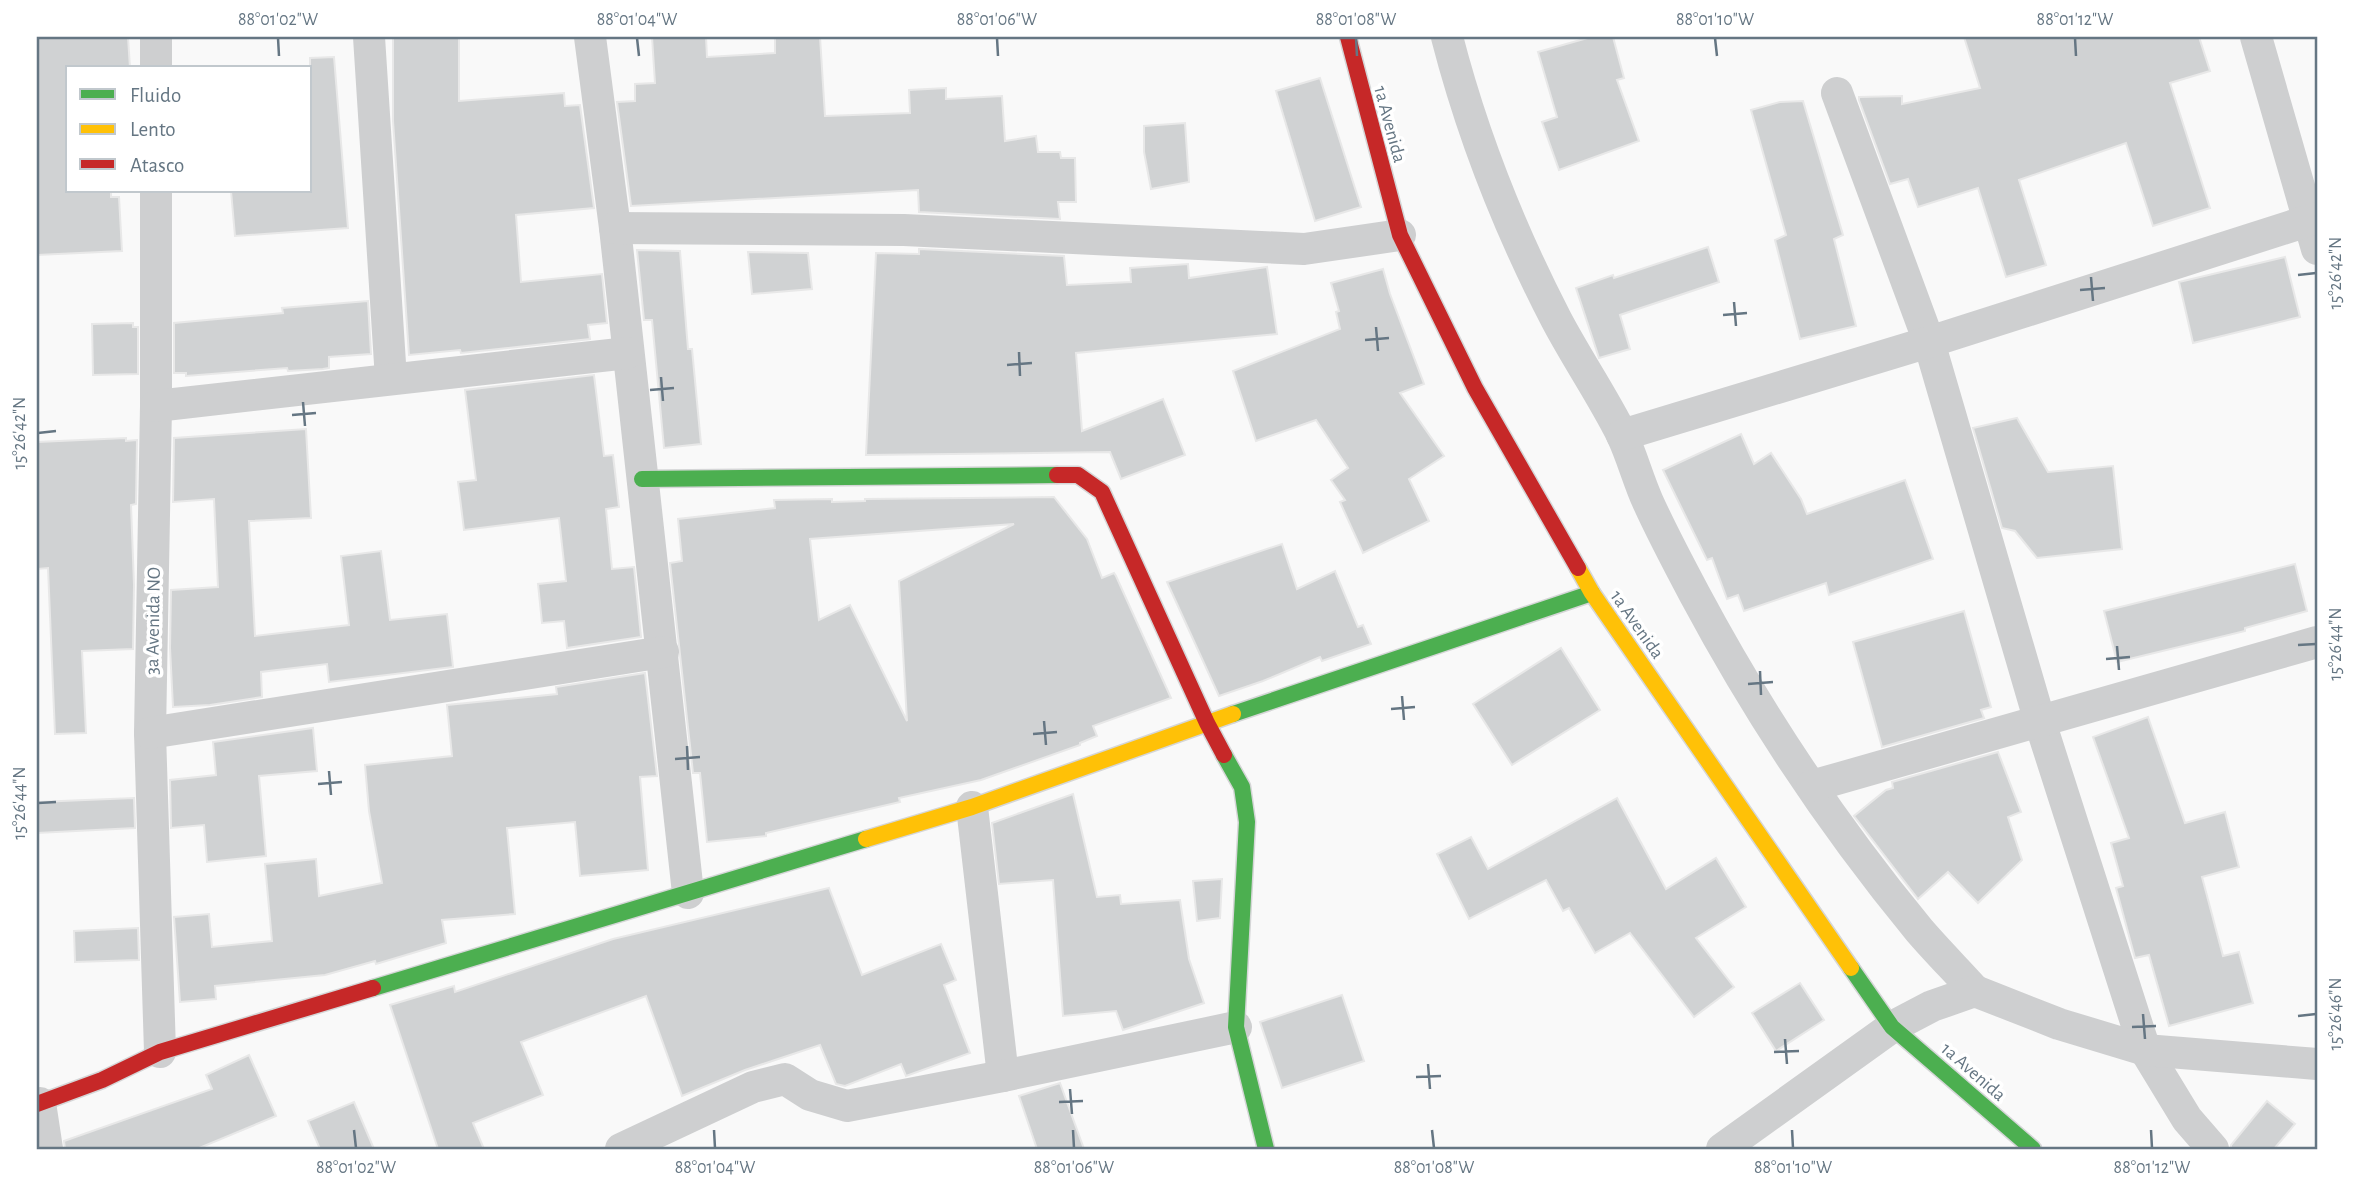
<svg xmlns="http://www.w3.org/2000/svg" width="2354" height="1186" font-family="'Alegreya Sans',sans-serif">
  <rect width="100%" height="100%" fill="#f9f9f9"/>
  <!-- building -->
  <g fill="#d0d2d3" stroke="#e8e8e8" stroke-width="2" fill-rule="evenodd">
    <path d="M 37,37 L 128,37 L 130,68 L 68,68 L 68,191 L 111,191 L 111,197 L 119,197 L 122,251 L 37,255 Z"/>
    <path d="M 393,37 L 459,37 L 459,101 L 564,93 L 565,106 L 580,105 L 594,208 L 516,215 L 521,282 L 602,274 L 607,323 L 588,325 L 590,339 L 461,353 L 460,350 L 409,355 L 393,121 Z"/>
    <path d="M 652,37 L 706,37 L 707,57 L 775,53 L 775,37 L 820,37 L 825,116 L 910,113 L 909,90 L 946,88 L 946,99 L 1002,96 L 1005,141 L 1036,136 L 1038,152 L 1060,152 L 1061,158 L 1075,158 L 1076,202 L 1058,202 L 1060,219 L 919,212 L 918,190 L 631,206 L 617,102 L 635,101 L 635,84 L 655,83 Z"/>
    <path d="M 1591,37 L 1613,37 L 1624,78 L 1617,80 L 1639,141 L 1559,170 L 1542,122 L 1557,117 L 1538,52 Z"/>
    <path d="M 1964,37 L 2199,37 L 2210,71 L 2170,83 L 2210,208 L 2153,226 L 2126,143 L 2019,180 L 2046,265 L 2006,277 L 1978,188 L 1918,207 L 1908,179 L 1890,184 L 1859,100 L 1859,97 L 1902,96 L 1902,104 L 1980,88 Z"/>
    <path d="M 334,57 L 348,228 L 235,236 L 231,191 L 310,191 L 310,58 Z"/>
    <path d="M 1320,78 L 1361,207 L 1315,221 L 1276,91 Z"/>
    <path d="M 1803,101 L 1843,235 L 1834,239 L 1856,326 L 1800,339 L 1775,240 L 1786,235 L 1751,110 L 1780,102 Z"/>
    <path d="M 1185,123 L 1189,182 L 1151,189 L 1144,152 L 1144,126 Z"/>
    <path d="M 1708,247 L 1719,282 L 1620,315 L 1630,349 L 1599,358 L 1576,288 L 1613,275 L 1614,278 Z"/>
    <path d="M 919,249 L 1064,256 L 1067,285 L 1131,282 L 1130,268 L 1188,264 L 1189,278 L 1267,267 L 1277,334 L 1076,353 L 1082,431 L 1163,399 L 1185,455 L 1121,479 L 1110,452 L 866,455 L 876,253 L 919,254 Z"/>
    <path d="M 637,250 L 680,251 L 688,349 L 692,349 L 701,444 L 664,448 L 652,320 L 644,320 Z"/>
    <path d="M 748,252 L 808,253 L 812,289 L 752,294 Z"/>
    <path d="M 2285,257 L 2300,317 L 2193,343 L 2179,282 Z"/>
    <path d="M 1383,269 L 1390,294 L 1424,384 L 1400,393 L 1444,456 L 1409,479 L 1429,521 L 1363,553 L 1340,502 L 1345,500 L 1331,480 L 1348,468 L 1316,420 L 1256,441 L 1233,371 L 1340,329 L 1336,312 L 1339,311 L 1331,283 Z"/>
    <path d="M 368,301 L 371,354 L 329,357 L 329,368 L 323,369 L 288,371 L 287,368 L 186,376 L 186,373 L 174,373 L 174,323 L 283,313 L 282,308 Z"/>
    <path d="M 133,323 L 133,327 L 138,327 L 138,374 L 93,375 L 92,324 Z"/>
    <path d="M 594,375 L 604,456 L 613,455 L 619,507 L 606,509 L 612,569 L 634,567 L 641,637 L 567,648 L 564,621 L 542,623 L 538,584 L 566,581 L 559,518 L 464,530 L 458,482 L 476,480 L 465,390 Z"/>
    <path d="M 2017,418 L 2048,472 L 2113,466 L 2122,549 L 2037,558 L 2015,531 L 2002,528 L 1973,428 Z"/>
    <path d="M 306,429 L 311,518 L 249,521 L 255,636 L 349,625 L 341,556 L 381,551 L 390,620 L 447,614 L 453,667 L 329,682 L 327,664 L 261,672 L 262,697 L 210,705 L 173,707 L 170,648 L 171,590 L 218,587 L 214,499 L 173,502 L 174,438 Z"/>
    <path d="M 1741,434 L 1754,464 L 1771,453 L 1801,499 L 1807,514 L 1905,480 L 1933,559 L 1829,595 L 1826,583 L 1744,611 L 1738,595 L 1727,599 L 1712,558 L 1707,560 L 1663,470 Z"/>
    <path d="M 126,438 L 126,441 L 137,440 L 136,504 L 131,505 L 134,585 L 133,649 L 82,651 L 86,733 L 55,734 L 48,568 L 37,569 L 37,442 Z"/>
    <path d="M 1054,497 L 1087,539 L 1102,578 L 1114,573 L 1116,576 L 1171,698 L 1093,726 L 1097,736 L 1080,743 L 1080,745 L 981,780 L 899,798 L 900,802 L 766,833 L 766,836 L 707,842 L 700,773 L 693,773 L 670,563 L 682,561 L 678,519 L 775,508 L 774,500 L 832,499 L 832,502 L 865,501 L 865,499 ZM 1014,524 L 899,581 L 907,721 L 850,605 L 819,620 L 810,539 Z"/>
    <path d="M 1282,544 L 1297,589 L 1335,571 L 1358,627 L 1363,625 L 1371,644 L 1322,661 L 1320,657 L 1263,681 L 1219,696 L 1167,582 Z"/>
    <path d="M 2295,564 L 2307,611 L 2245,628 L 2245,631 L 2117,662 L 2104,611 Z"/>
    <path d="M 1964,611 L 1991,707 L 1981,710 L 1984,718 L 1882,747 L 1853,642 Z"/>
    <path d="M 1561,648 L 1600,710 L 1512,765 L 1473,704 Z"/>
    <path d="M 645,673 L 657,776 L 640,777 L 648,870 L 580,876 L 575,822 L 507,828 L 515,914 L 442,920 L 446,943 L 376,964 L 375,961 L 325,975 L 215,986 L 216,999 L 180,1002 L 174,917 L 209,914 L 212,947 L 272,941 L 265,864 L 316,859 L 319,896 L 382,883 L 369,811 L 365,765 L 452,756 L 447,705 L 557,694 L 556,687 Z"/>
    <path d="M 2148,717 L 2185,823 L 2225,812 L 2239,867 L 2202,877 L 2223,956 L 2239,952 L 2253,1003 L 2169,1026 L 2149,955 L 2135,958 L 2116,888 L 2123,886 L 2111,843 L 2129,838 L 2093,737 Z"/>
    <path d="M 313,728 L 317,771 L 259,776 L 266,856 L 207,862 L 204,825 L 171,828 L 170,780 L 216,775 L 213,742 Z"/>
    <path d="M 1998,752 L 2021,812 L 2008,817 L 2022,860 L 1978,903 L 1948,872 L 1918,899 L 1854,816 L 1886,790 L 1893,788 L 1892,782 Z"/>
    <path d="M 1073,794 L 1097,897 L 1120,895 L 1121,904 L 1180,900 L 1189,959 L 1204,1003 L 1123,1030 L 1116,1011 L 1063,1016 L 1053,880 L 999,884 L 992,823 Z"/>
    <path d="M 134,798 L 135,828 L 37,833 L 37,802 Z"/>
    <path d="M 1617,798 L 1666,889 L 1716,858 L 1746,907 L 1696,938 L 1734,987 L 1694,1017 L 1630,933 L 1595,953 L 1569,908 L 1563,911 L 1546,880 L 1469,919 L 1437,854 L 1471,837 L 1488,869 Z"/>
    <path d="M 1222,879 L 1220,918 L 1197,921 L 1193,881 Z"/>
    <path d="M 829,888 L 862,975 L 941,944 L 956,980 L 944,985 L 970,1053 L 906,1076 L 901,1064 L 845,1086 L 836,1084 L 820,1045 L 745,1070 L 682,1096 L 646,996 L 521,1042 L 543,1095 L 473,1123 L 484,1149 L 438,1149 L 390,1005 L 454,986 L 455,992 L 613,939 Z"/>
    <path d="M 138,928 L 139,960 L 75,962 L 74,931 Z"/>
    <path d="M 1800,983 L 1824,1020 L 1776,1051 L 1752,1013 Z"/>
    <path d="M 1342,995 L 1364,1061 L 1282,1088 L 1260,1022 Z"/>
    <path d="M 249,1055 L 276,1116 L 197,1149 L 65,1149 L 64,1141 L 212,1089 L 206,1075 Z"/>
    <path d="M 1060,1083 L 1084,1149 L 1037,1149 L 1019,1096 Z"/>
    <path d="M 2267,1101 L 2295,1124 L 2274,1149 L 2231,1149 L 2231,1145 Z"/>
    <path d="M 354,1102 L 374,1149 L 320,1149 L 308,1121 Z"/>
  </g>
  <g fill="none" stroke-linecap="round" stroke-linejoin="round">
    <defs>
      <g id="fast">
        <path d="M 642,479 L 1057,475"/>
        <path d="M 1233,714 L 1592,593"/>
        <path d="M 1224,755 L 1242,787 L 1247,822 L 1236,1027 L 1266,1149"/>
        <path d="M 1851,968 L 1892,1027 L 2033,1149"/>
        <path d="M 373,988 L 866,839"/>
      </g>
      <g id="slow">
        <path d="M 1578,568 L 1592,593 L 1851,968"/>
        <path d="M 866,839 L 972,807 L 1233,714"/>
      </g>
      <g id="jam">
        <path d="M 1348,37 L 1400,235 L 1475,388 L 1578,568"/>
        <path d="M 1057,475 L 1078,475 L 1102,492 L 1207,723 L 1224,755"/>
        <path d="M 37,1104 L 102,1080 L 160,1052 L 373,988"/>
      </g>
    </defs>
    <!-- fast casing -->
    <use href="#fast" stroke="#d5d6d7" stroke-width="19"/>
    <!-- slow casing -->
    <use href="#slow" stroke="#d5d6d7" stroke-width="19"/>
    <!-- jam casing -->
    <use href="#jam" stroke="#d5d6d7" stroke-width="19"/>
    <!-- street -->
    <g stroke="#cecfd0" stroke-width="32">
      <path d="M 156,37 L 156,68"/>
      <path d="M 369,37 L 391,379"/>
      <path d="M 590,37 L 615,228 L 688,893"/>
      <path d="M 1447,37 C 1472,134 1510,230 1556,319 C 1577,359 1602,395 1622,435 C 1632,456 1638,480 1648,502 C 1662,533 1679,565 1695,595 C 1758,713 1834,827 1919,930 C 1937,951 1957,971 1975,991"/>
      <path d="M 2256,37 L 2317,249"/>
      <path d="M 1837,93 L 1929,342 L 2040,722 L 2145,1050 L 2187,1119 L 2213,1149"/>
      <path d="M 156,191 L 156,406 L 150,733 L 160,1052"/>
      <path d="M 615,228 L 904,230 L 1304,249 L 1400,235"/>
      <path d="M 156,406 L 628,353"/>
      <path d="M 1622,435 L 1929,342 L 2317,218"/>
      <path d="M 150,733 L 663,652"/>
      <path d="M 1812,786 L 2317,642"/>
      <path d="M 972,807 L 1003,1076"/>
      <path d="M 40,1103 L 47,1149"/>
      <path d="M 621,1149 L 753,1087 L 785,1079 L 810,1095 L 847,1106 L 1003,1076 L 1236,1027"/>
      <path d="M 1722,1149 L 1892,1027 L 1932,1006 L 1975,991 L 2059,1024 L 2145,1050 L 2317,1064"/>
    </g>
    <!-- fast -->
    <use href="#fast" stroke="#4caf50" stroke-width="16"/>
    <!-- slow -->
    <use href="#slow" stroke="#ffc107" stroke-width="16"/>
    <!-- jam -->
    <use href="#jam" stroke="#c62828" stroke-width="16"/>
  </g>
  <!-- ticks -->
  <path fill="none" stroke="#657683" stroke-width="2.5" d="M 278,38 L 279,56M 637,38 L 639,56M 997,38 L 998,56M 1356,38 L 1357,56M 1715,38 L 1717,56M 2075,38 L 2076,56M 2298,275 L 2316,273M 2091,277 L 2093,301M 2080,290 L 2105,288M 1734,302 L 1736,326M 1723,315 L 1747,313M 1376,327 L 1378,351M 1365,340 L 1389,338M 1019,352 L 1020,376M 1007,365 L 1032,363M 661,377 L 663,401M 650,390 L 674,388M 303,402 L 305,426M 292,415 L 316,413M 38,433 L 56,431M 2298,645 L 2316,644M 2117,646 L 2119,670M 2106,659 L 2130,657M 1760,671 L 1761,695M 1748,684 L 1773,682M 1402,696 L 1404,720M 1391,709 L 1415,707M 1044,721 L 1046,745M 1033,734 L 1057,732M 687,746 L 688,770M 675,759 L 700,757M 329,771 L 331,795M 318,784 L 342,782M 38,803 L 56,802M 2143,1014 L 2145,1039M 2298,1016 L 2316,1014M 2132,1027 L 2156,1026M 1785,1039 L 1787,1064M 1774,1052 L 1799,1051M 1428,1064 L 1430,1089M 1416,1077 L 1441,1076M 1070,1089 L 1072,1114M 1059,1102 L 1083,1101M 354,1130 L 356,1148M 714,1130 L 715,1148M 1073,1130 L 1074,1148M 1432,1130 L 1434,1148M 1792,1130 L 1793,1148M 2151,1130 L 2152,1148"/>
  <g text-anchor="middle" stroke-width="7" stroke-linejoin="round" paint-order="stroke">
    <!-- street labels -->
    <g font-size="19" fill="#657683" stroke="#fff">
      <text transform="translate(1391 124) rotate(75)" y="7">1a Avenida</text>
      <text transform="translate(152 621) rotate(-89)" y="7">3a Avenida NO</text>
      <text transform="translate(1638 624) rotate(55)" y="7">1a Avenida</text>
      <text transform="translate(1974 1071) rotate(41)" y="7">1a Avenida</text>
    </g>
  </g>
  <!-- border -->
  <rect width="2354" height="1186" fill="none" stroke="#ffffff" stroke-width="77"/>
  <!-- legend -->
  <rect x="66" y="66" width="245" height="126" fill="#ffffff" stroke="#c1c8cd" stroke-width="2"/>
  <rect x="80" y="89" width="35" height="10" fill="#4caf50" stroke="#c1c8cd" stroke-width="2"/>
  <text x="130" y="102" font-size="21" fill="#657683">Fluido</text>
  <rect x="80" y="124" width="35" height="10" fill="#ffc107" stroke="#c1c8cd" stroke-width="2"/>
  <text x="130" y="136" font-size="21" fill="#657683">Lento</text>
  <rect x="80" y="159" width="35" height="10" fill="#c62828" stroke="#c1c8cd" stroke-width="2"/>
  <text x="130" y="172" font-size="21" fill="#657683">Atasco</text>
  <rect x="38" y="38" width="2278" height="1110" fill="none" stroke="#657683" stroke-width="2.5"/>
  <g font-size="18" text-anchor="middle" fill="#657683">
    <text x="278" y="25">88°01'02"W</text>
    <text x="637" y="25">88°01'04"W</text>
    <text x="997" y="25">88°01'06"W</text>
    <text x="1356" y="25">88°01'08"W</text>
    <text x="1715" y="25">88°01'10"W</text>
    <text x="2075" y="25">88°01'12"W</text>
    <text transform="translate(2335 273) rotate(-90)" y="6">15°26'42"N</text>
    <text transform="translate(19 433) rotate(-90)" y="6">15°26'42"N</text>
    <text transform="translate(2335 644) rotate(-90)" y="6">15°26'44"N</text>
    <text transform="translate(19 803) rotate(-90)" y="6">15°26'44"N</text>
    <text transform="translate(2335 1014) rotate(-90)" y="6">15°26'46"N</text>
    <text x="356" y="1173">88°01'02"W</text>
    <text x="715" y="1173">88°01'04"W</text>
    <text x="1074" y="1173">88°01'06"W</text>
    <text x="1434" y="1173">88°01'08"W</text>
    <text x="1793" y="1173">88°01'10"W</text>
    <text x="2152" y="1173">88°01'12"W</text>
  </g>
</svg>
